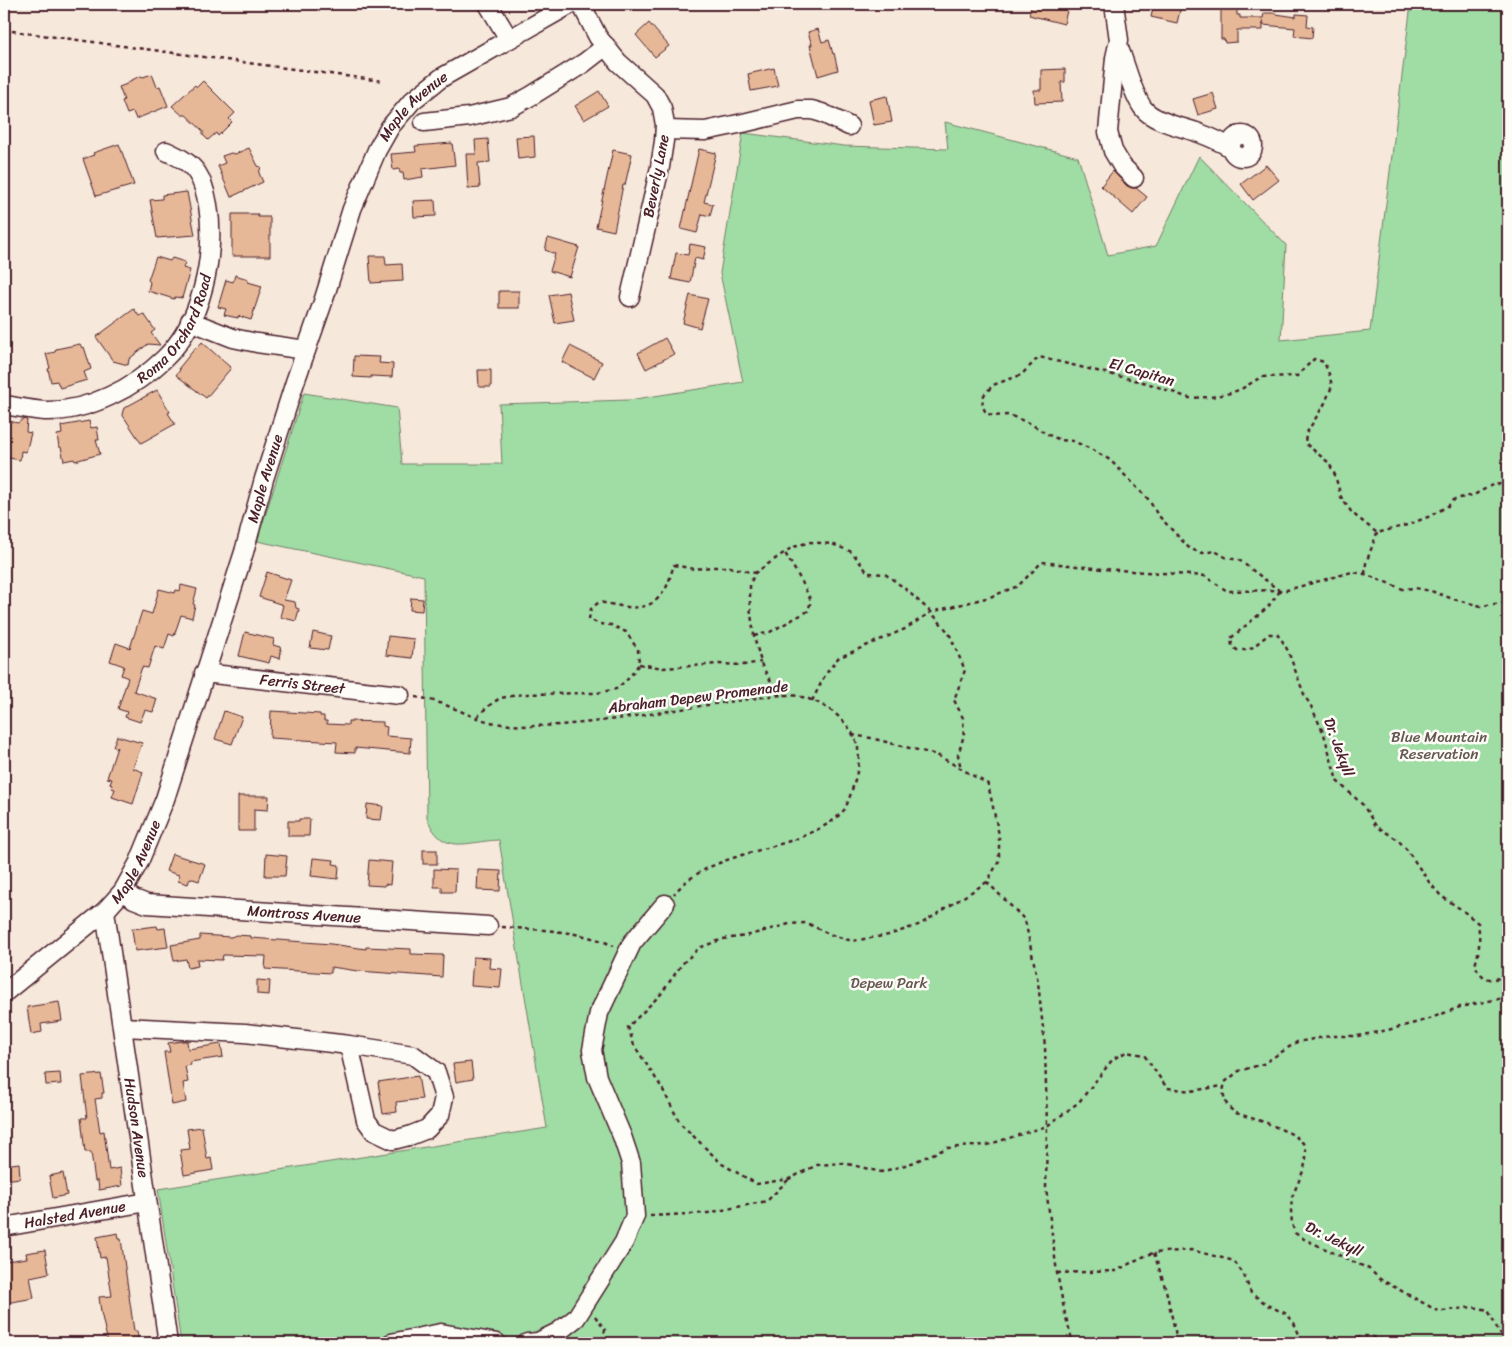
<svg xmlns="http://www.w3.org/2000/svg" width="1512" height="1347" font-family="Sriracha,sans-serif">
  <rect width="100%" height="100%" fill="#f6e8da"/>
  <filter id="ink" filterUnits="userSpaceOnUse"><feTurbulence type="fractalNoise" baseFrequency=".02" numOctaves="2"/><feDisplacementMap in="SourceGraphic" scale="10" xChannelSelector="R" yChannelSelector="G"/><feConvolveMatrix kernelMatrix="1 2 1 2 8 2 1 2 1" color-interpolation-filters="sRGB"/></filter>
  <g filter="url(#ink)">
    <!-- green -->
    <path fill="#9fdda5" stroke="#747e68" d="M 1411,4 L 1508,4 L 1508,1343 L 181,1343 L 158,1189 L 547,1128 L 499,840 C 466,841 443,857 427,818 L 424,576 L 257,541 L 304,393 L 397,408 L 402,464 L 502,464 L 499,404 L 629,400 L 743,382 L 720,273 L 743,133 L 844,146 L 948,149 L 945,122 L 1078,157 L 1108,255 L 1156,246 L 1199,156 L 1286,245 L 1281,340 L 1370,331 Z"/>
    <!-- building -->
    <g fill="#e7b898" stroke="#4a1f2b">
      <path d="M 1032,4 L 1060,4 L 1068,6 L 1064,24 L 1029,15 Z"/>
      <path d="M 1154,4 L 1172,4 L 1181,6 L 1177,23 L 1151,17 Z"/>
      <path d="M 1221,8 L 1237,8 L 1237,15 L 1240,15 L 1240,18 L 1263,18 L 1264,13 L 1276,13 L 1276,14 L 1296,17 L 1296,14 L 1308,15 L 1307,26 L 1313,27 L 1312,38 L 1294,36 L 1295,28 L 1263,25 L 1263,20 L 1263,30 L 1237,30 L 1237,42 L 1225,43 L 1224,39 L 1221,39 Z"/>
      <path d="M 649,23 L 669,46 L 655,57 L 636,35 Z"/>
      <path d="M 818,29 L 822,42 L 829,40 L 833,54 L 834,53 L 838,70 L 818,76 L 810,45 L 812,45 L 808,32 Z"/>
      <path d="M 774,68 L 778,86 L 751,91 L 748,74 Z"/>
      <path d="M 1065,69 L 1065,82 L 1061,82 L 1062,102 L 1035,103 L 1034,90 L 1041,90 L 1041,70 Z"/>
      <path d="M 152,74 L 157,87 L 160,86 L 168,106 L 136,119 L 133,112 L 127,114 L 122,101 L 124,100 L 119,87 L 127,84 L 128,82 L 136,78 L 141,76 L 143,77 Z"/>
      <path d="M 203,81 L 235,113 L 229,119 L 232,122 L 218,136 L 216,133 L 208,140 L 203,135 L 203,131 L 186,115 L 182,115 L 172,106 L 195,85 L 197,87 Z"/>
      <path d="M 599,91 L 608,106 L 584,120 L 575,106 Z"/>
      <path d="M 1213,93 L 1218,109 L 1198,115 L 1193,99 Z"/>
      <path d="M 887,96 L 892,122 L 874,125 L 869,100 Z"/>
      <path d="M 534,136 L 535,157 L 518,159 L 516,137 Z"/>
      <path d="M 488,139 L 490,162 L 478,163 L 480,188 L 468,189 L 466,154 L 476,154 L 475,140 Z"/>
      <path d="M 452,143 L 455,165 L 422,169 L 423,177 L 404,180 L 403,173 L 400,173 L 399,169 L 393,170 L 391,154 L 416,152 L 415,146 Z"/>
      <path d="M 119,144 L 134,185 L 96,196 L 83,159 L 94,155 L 93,153 Z"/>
      <path d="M 249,148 L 258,166 L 261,167 L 259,173 L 263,182 L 231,197 L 218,166 L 225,163 L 222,156 L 231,153 L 235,154 Z"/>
      <path d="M 699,149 L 716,153 L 704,202 L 713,204 L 710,216 L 702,214 L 697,233 L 681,229 Z"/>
      <path d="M 613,150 L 632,154 L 625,185 L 623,185 L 614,231 L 596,227 Z"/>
      <path d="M 1266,165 L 1279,180 L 1253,200 L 1241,184 Z"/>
      <path d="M 1113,171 L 1127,186 L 1132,188 L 1136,188 L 1147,197 L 1133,214 L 1101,186 Z"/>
      <path d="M 187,192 L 195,235 L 157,238 L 150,200 L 162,199 L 162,195 Z"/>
      <path d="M 435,200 L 436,216 L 414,217 L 413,201 Z"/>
      <path d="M 232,214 L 258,214 L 258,217 L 270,217 L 270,256 L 232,256 Z"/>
      <path d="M 548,238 L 579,247 L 570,277 L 550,271 L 555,254 L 545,250 Z"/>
      <path d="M 690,244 L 706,247 L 703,260 L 695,258 L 690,283 L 671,279 L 676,253 L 688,255 Z"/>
      <path d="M 369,256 L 385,256 L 386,265 L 402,264 L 403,281 L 371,283 Z"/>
      <path d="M 156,257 L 170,261 L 172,258 L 185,262 L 183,268 L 190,270 L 182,298 L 175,297 L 174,299 L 148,291 L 150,282 L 148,280 Z"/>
      <path d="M 235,275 L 248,279 L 248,282 L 262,286 L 251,320 L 238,316 L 238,318 L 224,315 L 226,309 L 218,307 L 226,280 L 233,282 Z"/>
      <rect x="499" y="291" width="20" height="17"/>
      <path d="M 568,292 L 574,320 L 555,323 L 549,295 Z"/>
      <path d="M 690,295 L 708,299 L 700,328 L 683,323 Z"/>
      <path d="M 134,309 L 139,316 L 144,314 L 155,330 L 151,333 L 160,345 L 148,344 L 129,359 L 128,365 L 113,361 L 96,337 Z"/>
      <path d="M 665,338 L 674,354 L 646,369 L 638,353 Z"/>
      <path d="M 202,342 L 231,368 L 206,398 L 176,375 L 180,370 L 179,368 L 196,347 L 197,348 Z"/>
      <path d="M 80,344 L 82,348 L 84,347 L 91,369 L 84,372 L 87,380 L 60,388 L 57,381 L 51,382 L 48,369 L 50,368 L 46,354 L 55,352 L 56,349 Z"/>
      <path d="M 570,346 L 602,362 L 594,378 L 562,362 Z"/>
      <path d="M 354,356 L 380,357 L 379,363 L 393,364 L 392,377 L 371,376 L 371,378 L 353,377 Z"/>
      <path d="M 478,370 L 491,370 L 491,387 L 479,387 Z"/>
      <path d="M 157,390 L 170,412 L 168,413 L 175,424 L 141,443 L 122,414 L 124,408 Z"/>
      <path d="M 23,419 L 27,420 L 26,432 L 31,433 L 26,452 L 21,451 L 20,460 L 4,457 L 4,420 L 18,423 Z"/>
      <path d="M 89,421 L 91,428 L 97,427 L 99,440 L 96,440 L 100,454 L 75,461 L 74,459 L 64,461 L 61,447 L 59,447 L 57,435 L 62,434 L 61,426 Z"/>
      <path d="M 267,572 L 291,580 L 284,600 L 295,602 L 296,608 L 299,609 L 296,621 L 280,617 L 283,605 L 259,597 Z"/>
      <path d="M 181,585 L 197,589 L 193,604 L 195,605 L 192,618 L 181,615 L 174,636 L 169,634 L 164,649 L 155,646 L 148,668 L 142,667 L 134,691 L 157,699 L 153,712 L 145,710 L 140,722 L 125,717 L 127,712 L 118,709 L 128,678 L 121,675 L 124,666 L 110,661 L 116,643 L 130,648 L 142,611 L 152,614 L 159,589 L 175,593 L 176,590 L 180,591 Z"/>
      <path d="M 411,598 L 423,599 L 422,611 L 410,610 Z"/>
      <path d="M 245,632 L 274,639 L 273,645 L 280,647 L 281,651 L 280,659 L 271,656 L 269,663 L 239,656 Z"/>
      <path d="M 313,632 L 331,636 L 328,650 L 310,648 Z"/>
      <path d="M 388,636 L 414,639 L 412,658 L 386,655 Z"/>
      <path d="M 224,711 L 242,717 L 232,744 L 215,739 Z"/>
      <path d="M 271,711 L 320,714 L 320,716 L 324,716 L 324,721 L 327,721 L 327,724 L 348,725 L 348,721 L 383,722 L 383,726 L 387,727 L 386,736 L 411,738 L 410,753 L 355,748 L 355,753 L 336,752 L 337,742 L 270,738 Z"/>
      <path d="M 117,736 L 142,743 L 133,768 L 143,772 L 133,804 L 112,797 L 115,789 L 111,788 L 112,785 L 110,784 L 112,779 L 107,778 L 117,747 L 113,746 Z"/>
      <path d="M 238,796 L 269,796 L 268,810 L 254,809 L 254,831 L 238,831 Z"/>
      <path d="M 367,804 L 383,806 L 381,820 L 366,819 Z"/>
      <path d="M 299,819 L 310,819 L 309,836 L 288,836 L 288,821 L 299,821 Z"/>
      <rect x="423" y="850" width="14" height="14"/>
      <path d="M 172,854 L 205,864 L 199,881 L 190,878 L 188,884 L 178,881 L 179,875 L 166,871 Z"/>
      <path d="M 266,854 L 287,856 L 285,876 L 265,876 Z"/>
      <path d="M 313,858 L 334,860 L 333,864 L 339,865 L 338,879 L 311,876 Z"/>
      <path d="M 369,860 L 392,862 L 390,885 L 385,884 L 384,886 L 367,885 Z"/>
      <path d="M 434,869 L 456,870 L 455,892 L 442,892 L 442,887 L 434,887 Z"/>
      <path d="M 478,870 L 501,871 L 500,891 L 477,890 Z"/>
      <path d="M 157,926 L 158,929 L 165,928 L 168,947 L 135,951 L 132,929 Z"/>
      <path d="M 200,935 L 231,937 L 236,935 L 251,936 L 251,938 L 331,944 L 366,949 L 366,947 L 411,949 L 411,954 L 443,955 L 442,977 L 358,971 L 331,967 L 331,973 L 265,969 L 266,956 L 223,955 L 222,960 L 197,959 L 198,966 L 188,968 L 186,959 L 174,961 L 171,945 L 200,940 Z"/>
      <path d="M 473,957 L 490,958 L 489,968 L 502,969 L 500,988 L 471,986 Z"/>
      <path d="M 257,980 L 270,981 L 269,995 L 257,994 Z"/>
      <path d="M 59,1002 L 62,1021 L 41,1024 L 42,1032 L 31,1034 L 27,1007 Z"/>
      <path d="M 182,1041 L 187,1041 L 188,1049 L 221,1044 L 223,1057 L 190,1062 L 191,1065 L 185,1066 L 188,1082 L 183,1083 L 186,1102 L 172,1105 L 164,1052 L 170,1052 L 168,1043 Z"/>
      <path d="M 471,1062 L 473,1079 L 456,1082 L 453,1064 Z"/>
      <path d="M 60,1073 L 61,1084 L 46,1085 L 45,1074 Z"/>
      <path d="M 101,1074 L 104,1093 L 102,1093 L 102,1098 L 95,1099 L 100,1132 L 104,1131 L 109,1170 L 120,1168 L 122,1186 L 99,1190 L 98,1181 L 95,1181 L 91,1152 L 85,1152 L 81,1118 L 87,1118 L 82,1076 Z"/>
      <path d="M 418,1076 L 422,1099 L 396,1102 L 397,1112 L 383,1114 L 378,1082 Z"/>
      <path d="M 202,1127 L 207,1159 L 211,1158 L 213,1170 L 184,1175 L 180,1150 L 190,1149 L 187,1129 Z"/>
      <path d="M 19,1163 L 20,1178 L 4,1180 L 4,1165 Z"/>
      <path d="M 63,1173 L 67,1195 L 53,1198 L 49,1176 Z"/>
      <path d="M 118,1233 L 119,1239 L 121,1239 L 134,1331 L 137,1331 L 139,1343 L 108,1343 L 101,1312 L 99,1297 L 112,1296 L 106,1257 L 100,1258 L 97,1237 Z"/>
      <path d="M 45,1250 L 49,1273 L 30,1277 L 34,1298 L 6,1303 L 4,1290 L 4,1264 L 7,1264 L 6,1261 L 27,1258 L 26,1253 Z"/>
    </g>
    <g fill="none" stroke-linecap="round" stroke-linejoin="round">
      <defs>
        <g id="minor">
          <path d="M 488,4 L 509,39"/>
          <path d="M 581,4 L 598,37 L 618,62 L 655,95 L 662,108 L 665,125 L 664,141 L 660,167 L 630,297"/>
          <path d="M 1114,4 L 1119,40 L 1115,58 L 1108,132 L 1113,151 L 1122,166 L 1134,178"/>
          <path d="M 1118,46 C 1126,64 1132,93 1143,108 C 1153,122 1183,127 1199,133 C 1210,137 1221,142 1231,148"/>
          <path d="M 424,122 L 469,117 L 511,107 L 531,96 L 584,63 L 606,46"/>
          <path d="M 665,130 L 705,131 L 743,123 L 798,110 L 812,110 L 822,113 L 849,126"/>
          <circle cx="1242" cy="146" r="11"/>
          <path d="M 190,321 L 233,338 L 257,343 L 306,350"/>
          <path id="s1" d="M 4,405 C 17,407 31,410 45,411 C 88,412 134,388 164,359 C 202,323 216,255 208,205 C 206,194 203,182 197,173 C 190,162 177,156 166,151"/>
          <path id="s2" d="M 204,673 L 400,695"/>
          <path id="s3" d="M 123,891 L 134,899 L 147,904 L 488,926"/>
          <path id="s4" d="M 105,911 L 168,1343"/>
          <path id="s5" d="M 4,993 L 105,911 L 123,891 L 139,862 L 165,799 L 244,552 L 264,479 L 295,382 L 323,302 L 352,209 L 377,150 L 390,127 L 412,101 L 441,78 L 571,4"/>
          <path d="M 123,1027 L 245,1033 L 349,1045 L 413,1055 L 436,1072 L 444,1097 L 440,1115 L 427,1129 L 409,1136 L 393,1140 L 374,1131 L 366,1120 L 349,1045"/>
          <path id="s6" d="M 4,1227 L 147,1202"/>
          <path d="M 391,1343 L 441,1333 L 497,1343"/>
          <path d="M 527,1343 L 538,1342 L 558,1332 L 576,1318 L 624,1242 L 635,1216 L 631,1163 L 622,1136 L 597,1077 L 592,1050 L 599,1013 L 632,943 L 665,904"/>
        </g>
      </defs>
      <!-- minor casing -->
      <use href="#minor" stroke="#4a1f2b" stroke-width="21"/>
      <!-- path -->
      <g stroke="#4a1f2b" stroke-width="2.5" stroke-dasharray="4 4" stroke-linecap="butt">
        <path d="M 4,30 L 382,81"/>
        <path d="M 1365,574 L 1366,563 L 1377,533"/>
        <path d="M 1280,591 L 1239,560 L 1227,558 L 1215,551 L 1203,553 L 1190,549 L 1157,514 L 1149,500 L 1110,460 L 1091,449 L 1073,441 L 1060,440 L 1045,433 L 1031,424 L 1009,415 L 994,416 L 986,413 L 982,405 L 984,395 L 993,385 L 1021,375 L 1039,357 L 1147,383 L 1189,398 L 1211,397 L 1231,393 L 1243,388 L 1261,377 L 1297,376 L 1314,359 L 1324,362 L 1329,374 L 1332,386 L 1325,403 L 1306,434 L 1305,443 L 1329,463 L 1335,475 L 1341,497 L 1352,513 L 1377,533 L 1407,525 L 1428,517 L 1448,506 L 1455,499 L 1474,495 L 1492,485 L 1508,483"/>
        <path d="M 1280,591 L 1268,607 L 1231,638 L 1232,646 L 1237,650 L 1249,650 L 1269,634 L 1277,634 L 1283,642 L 1288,651 L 1305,697 L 1310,704 L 1324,734 L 1337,781 L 1363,805 L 1376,826 L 1398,840 L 1407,850 L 1429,882 L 1441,896 L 1462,910 L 1478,923 C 1480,938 1480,950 1475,965 C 1483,982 1493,982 1508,974"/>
        <path d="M 754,636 L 770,632 L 808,611 L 811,601 L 802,582 L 785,553"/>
        <path d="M 639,664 L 663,668 L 719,664 L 743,665 L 761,662"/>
        <path d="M 779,695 L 762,666 L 754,636 L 750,606 L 750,584 L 755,573 L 791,548 L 809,542 L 832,544 L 852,552 L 868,573 L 885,574 L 903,587 L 931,612 L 949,633 L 965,670 L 954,700 L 963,718 L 964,735 L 958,755 L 961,769"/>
        <path d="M 415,697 C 439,700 458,711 480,719 C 495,724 515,726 532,726 C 602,725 672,709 742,700 C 761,698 783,692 802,697 C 826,703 853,723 858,748 C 858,752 859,756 859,760 C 859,768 849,803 844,810 C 835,821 823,827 810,833 C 768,853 705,855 674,894"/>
        <path d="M 812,701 L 825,675 L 838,658 L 905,629 L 931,612 L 990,597 L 1018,586 L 1042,562 L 1103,569 L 1205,576 L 1227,591 L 1287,590 L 1352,572 L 1365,574 L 1403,589 L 1415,588 L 1431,591 L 1453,599 L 1481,606 L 1508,602"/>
        <path d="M 477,717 L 487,707 L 500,698 L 524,694 L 597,693 L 616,689 L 629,678 L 639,664 L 638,650 L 626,632 L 611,625 L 599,624 L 589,619 L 591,609 L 599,602 C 623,606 648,616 664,591 C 669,584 671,573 674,565 L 695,569 L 712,567 L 730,567 L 755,573"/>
        <path d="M 852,735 L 871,738 L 937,755 L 988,784 L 999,835 L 999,861 L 987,882 L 1025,920 L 1038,982 L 1045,1047 L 1047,1126 L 1046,1188 L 1057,1273 L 1065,1314 L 1073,1343"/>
        <path d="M 987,882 L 921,924 L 889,935 L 852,941 L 829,934 L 807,923 L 789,924 L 746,936 L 723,939 L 699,948 L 682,964 L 661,994 L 628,1027 L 634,1045 L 662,1088 L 680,1123 L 722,1164 L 757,1184 L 789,1179 L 817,1165 L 844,1163 L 881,1172 L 909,1164 L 947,1148 L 987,1145 L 1047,1126 L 1079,1102 L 1113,1059 L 1126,1052 L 1144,1055 L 1167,1088 L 1191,1091 L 1223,1086"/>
        <path d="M 502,927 C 539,930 580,930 614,946"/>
        <path d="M 1508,997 L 1460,1007 L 1426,1020 L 1388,1030 L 1358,1036 L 1330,1036 L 1297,1042 L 1263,1064 L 1239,1071 L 1225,1082 L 1223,1092 L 1225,1100 L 1228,1107 L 1236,1113 L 1267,1123 L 1294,1135 L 1303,1143 L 1306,1150 L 1306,1158 L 1304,1169 L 1292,1197 L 1291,1210 L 1292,1224 L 1295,1233 L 1304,1239 L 1369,1269 L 1380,1279 L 1436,1310 L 1442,1311 L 1473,1307 L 1488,1310 L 1500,1334 L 1508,1337"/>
        <path d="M 650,1216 L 708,1213 L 767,1201 L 788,1180"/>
        <path d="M 1154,1253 L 1166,1290 L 1177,1340 L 1176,1343"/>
        <path d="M 1057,1273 L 1116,1271 L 1140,1258 L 1153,1253 L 1191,1250 L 1234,1261 L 1244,1275 L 1251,1293 L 1269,1306 L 1287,1314 L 1294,1323 L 1303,1343"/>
        <path d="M 595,1316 L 605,1330 L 602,1343"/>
        <path d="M 1350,1343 C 1364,1331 1375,1337 1390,1343"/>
      </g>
      <!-- minor -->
      <use href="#minor" stroke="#fdfcf7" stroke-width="18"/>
    </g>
  </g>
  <g text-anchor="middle" stroke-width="5" stroke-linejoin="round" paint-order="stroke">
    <!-- street labels -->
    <g font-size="15" fill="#4a1f2b" stroke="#fdfcf7">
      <text dy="5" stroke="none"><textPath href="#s5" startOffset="999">Maple Avenue</textPath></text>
      <text transform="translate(656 176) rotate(-79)" y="5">Beverly Lane</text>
      <text dy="5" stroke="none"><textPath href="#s1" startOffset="206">Roma Orchard Road</textPath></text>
      <text transform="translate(1142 372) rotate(16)" y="5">El Capitan</text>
      <text dy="5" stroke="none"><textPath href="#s5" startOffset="594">Maple Avenue</textPath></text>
      <text dy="5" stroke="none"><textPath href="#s2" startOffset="99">Ferris Street</textPath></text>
      <text transform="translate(698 697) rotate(-7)" y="5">Abraham Depew Promenade</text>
      <text transform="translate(1339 747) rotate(70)" y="5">Dr. Jekyll</text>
      <text dy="5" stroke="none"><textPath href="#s5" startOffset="189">Maple Avenue</textPath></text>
      <text dy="5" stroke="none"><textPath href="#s3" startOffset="185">Montross Avenue</textPath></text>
      <text dy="5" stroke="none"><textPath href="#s4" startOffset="219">Hudson Avenue</textPath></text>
      <text dy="5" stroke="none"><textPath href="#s6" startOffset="72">Halsted Avenue</textPath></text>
      <text transform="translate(1334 1239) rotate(26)" y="5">Dr. Jekyll</text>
    </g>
    <!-- park labels -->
    <g font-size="15" fill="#645850" stroke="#fdfcf7">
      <text x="1439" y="742">Blue Mountain<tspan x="1439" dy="17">Reservation</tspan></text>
      <text x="889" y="988">Depew Park</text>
    </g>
  </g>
  <!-- margin -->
  <rect width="1512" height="1347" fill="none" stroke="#fdfcf7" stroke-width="20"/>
  <rect x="10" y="10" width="1492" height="1327" fill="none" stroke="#4a1f2b" stroke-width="2" filter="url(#ink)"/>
</svg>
